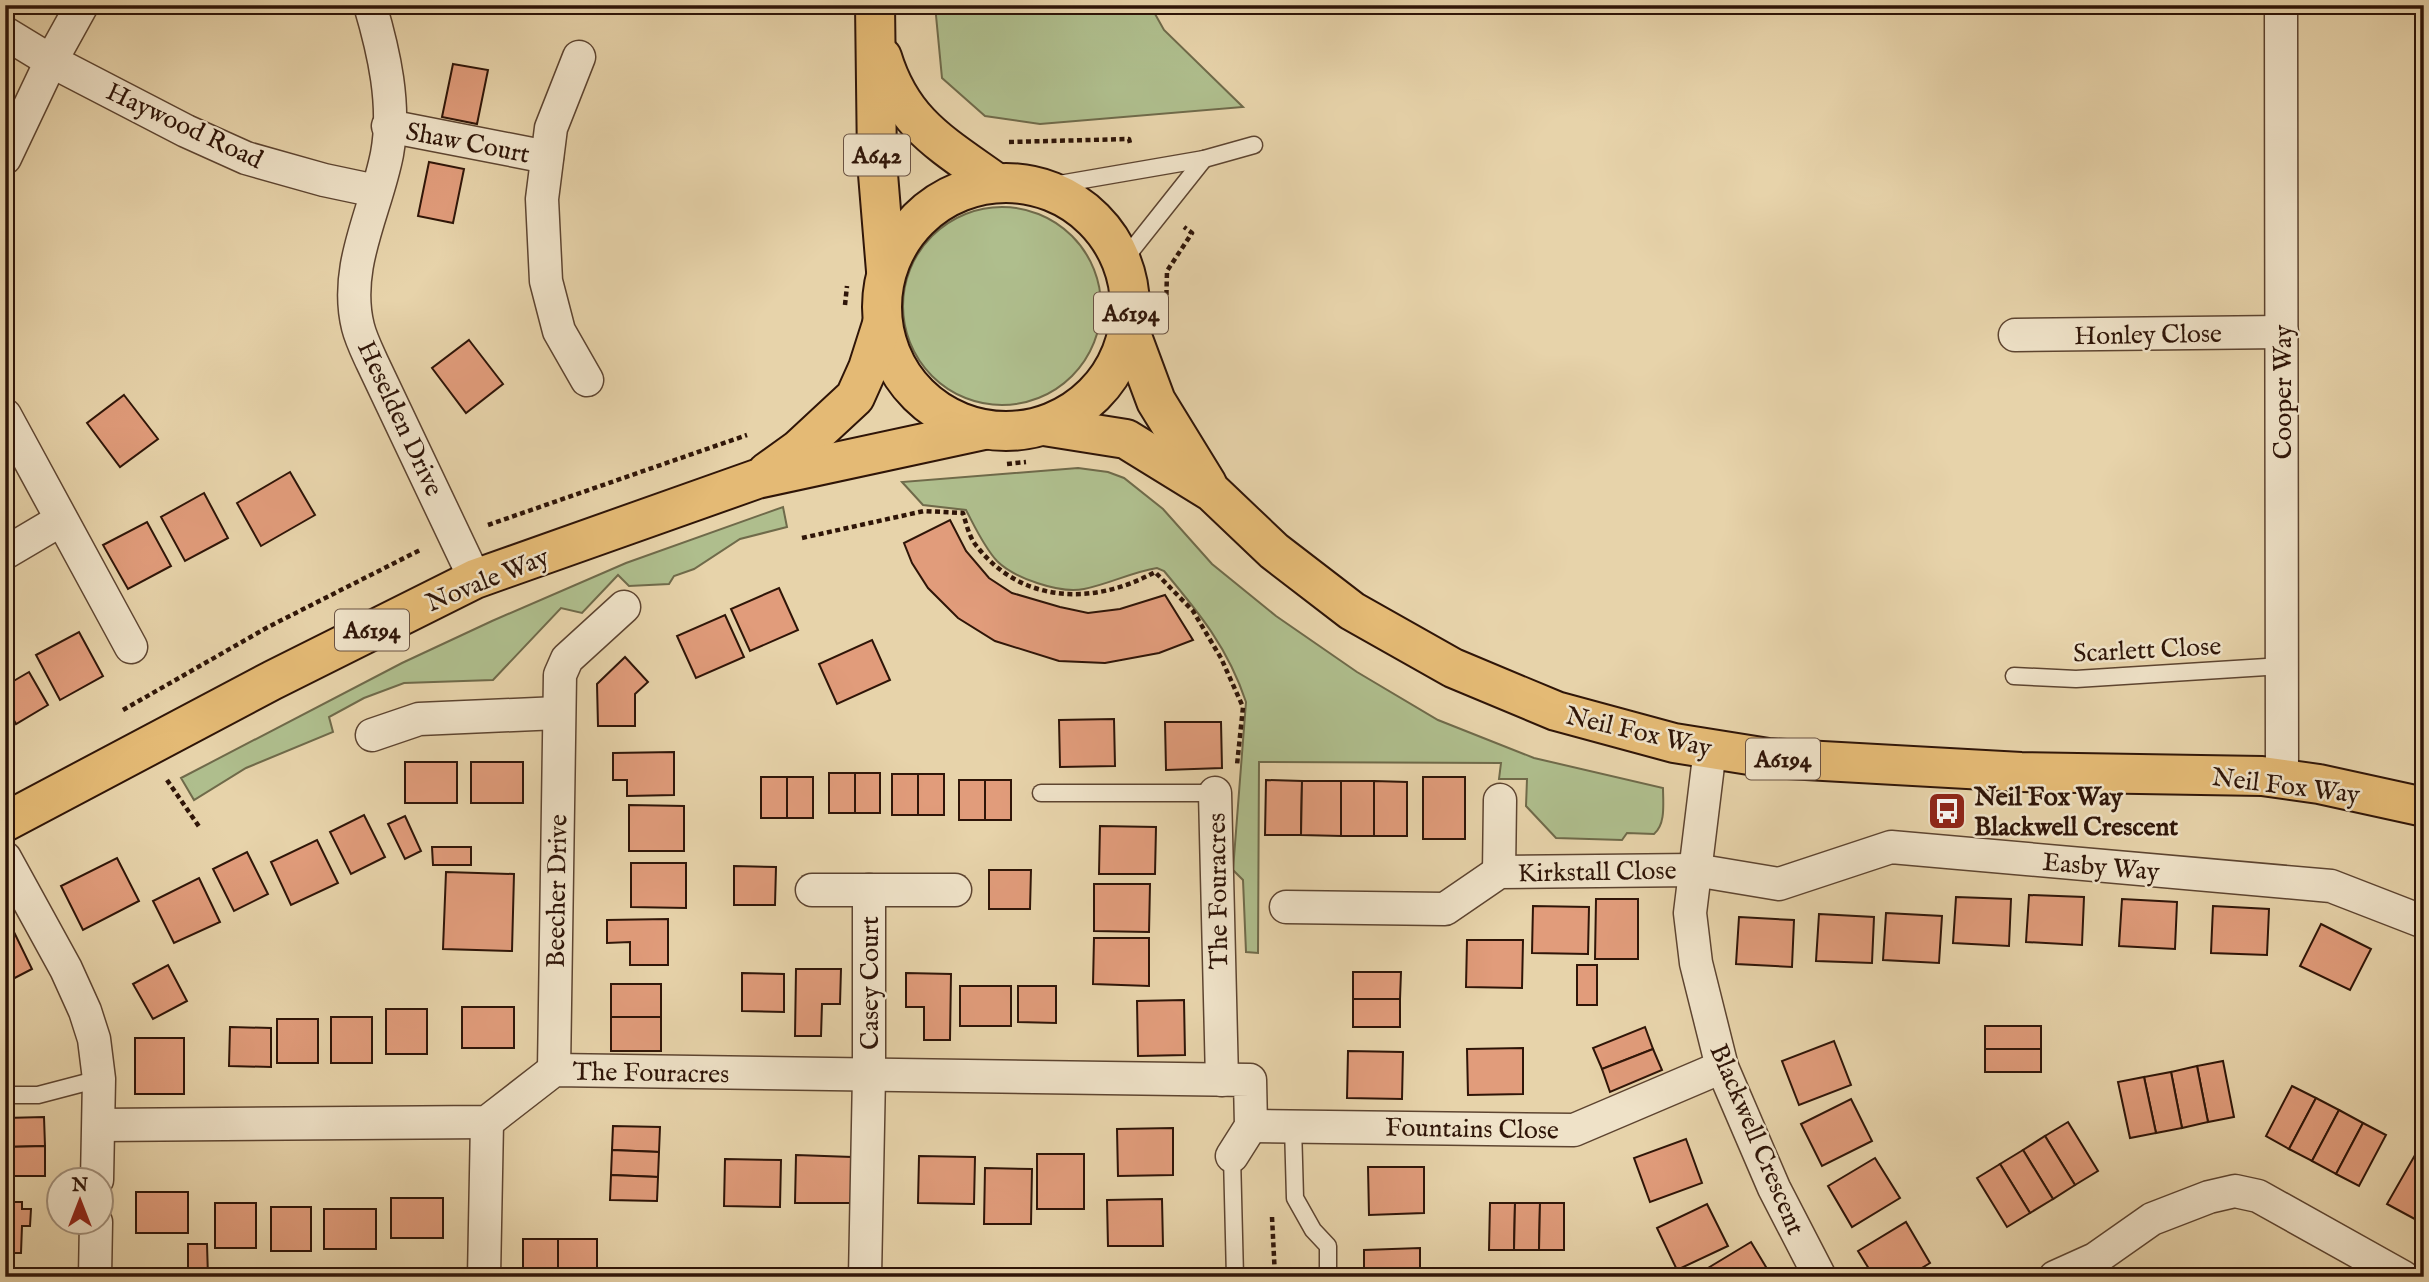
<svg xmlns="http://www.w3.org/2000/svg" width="2429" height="1282" font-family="'IM FELL English',serif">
  <rect width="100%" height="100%" fill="#e7d3aa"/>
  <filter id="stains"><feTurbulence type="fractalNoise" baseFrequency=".00286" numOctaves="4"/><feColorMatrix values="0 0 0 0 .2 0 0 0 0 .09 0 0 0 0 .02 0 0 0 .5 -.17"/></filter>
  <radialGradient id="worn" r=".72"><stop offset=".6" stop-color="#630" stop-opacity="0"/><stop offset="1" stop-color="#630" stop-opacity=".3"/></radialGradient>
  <!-- grass -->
  <g fill="#afbe8d" stroke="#6f6a4a" stroke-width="2">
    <path d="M 935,5 L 1150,5 L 1164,30 L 1243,107 L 1040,124 L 985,116 L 942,78 Z"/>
    <circle cx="1002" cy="306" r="99"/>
    <path d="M 1078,468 L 1108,472 L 1124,478 L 1163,509 L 1212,564 L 1276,616 L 1357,672 L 1438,720 L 1534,758 L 1663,788 C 1663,803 1666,824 1654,834 L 1627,833 L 1622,840 L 1556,838 L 1526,806 L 1527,779 L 1499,779 L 1501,763 L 1259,762 L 1258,953 L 1246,952 L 1243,880 L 1233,870 L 1246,702 C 1228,648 1200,614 1164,571 L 1157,568 C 1132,572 1109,584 1084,589 C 1060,594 1014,578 997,561 C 984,547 975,527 966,510 L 923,505 L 902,482 Z"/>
    <path d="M 783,507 L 787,527 L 740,539 L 694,569 L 674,576 L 669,584 L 629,586 L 618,575 L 582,613 L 561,608 L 493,680 L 404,683 L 364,698 L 329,717 L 333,732 L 246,768 L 194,800 L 181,778 L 402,663 L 492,621 L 626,563 Z"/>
  </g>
  <!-- building -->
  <g fill="#e19c7b" stroke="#2f1508" stroke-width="2">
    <path d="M 453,64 L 488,70 L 477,124 L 442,117 Z"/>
    <path d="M 429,162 L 464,169 L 453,223 L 418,216 Z"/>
    <path d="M 469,340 L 503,384 L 466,413 L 432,368 Z"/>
    <path d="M 124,395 L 158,439 L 120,467 L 87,423 Z"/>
    <path d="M 290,472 L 315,515 L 261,546 L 237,503 Z"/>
    <path d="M 204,493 L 228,538 L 185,561 L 161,517 Z"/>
    <path d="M 950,520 L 966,551 L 989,578 L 1012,593 L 1060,607 L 1088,613 L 1120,609 L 1165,595 L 1193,640 L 1159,653 L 1105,663 L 1059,661 L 995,641 L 958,618 L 928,588 L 912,563 L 904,543 Z"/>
    <path d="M 147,522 L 171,566 L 128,589 L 103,545 Z"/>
    <path d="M 779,588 L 798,630 L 750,651 L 731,609 Z"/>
    <path d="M 725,615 L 744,657 L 696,678 L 677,636 Z"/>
    <path d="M 79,632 L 103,676 L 60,700 L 36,655 Z"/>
    <path d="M 872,640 L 890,680 L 837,704 L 819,664 Z"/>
    <path d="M 625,657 L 648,682 L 635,694 L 635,726 L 598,726 L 597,684 Z"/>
    <path d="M 29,672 L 48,705 L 16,724 L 5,704 L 5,686 Z"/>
    <path d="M 1114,719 L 1115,766 L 1060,767 L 1059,720 Z"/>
    <path d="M 1165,722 L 1221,722 L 1222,768 L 1166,770 Z"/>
    <path d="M 674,752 L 674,795 L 627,796 L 627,780 L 613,780 L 613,753 Z"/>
    <rect x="405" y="762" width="52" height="41"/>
    <rect x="471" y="762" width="52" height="41"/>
    <rect x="829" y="773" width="26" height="40"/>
    <rect x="855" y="773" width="25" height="40"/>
    <rect x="892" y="774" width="26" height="41"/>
    <rect x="918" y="774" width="26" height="41"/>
    <rect x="761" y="777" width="26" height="41"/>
    <rect x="787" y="777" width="26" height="41"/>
    <rect x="1423" y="777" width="42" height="62"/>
    <rect x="959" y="780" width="26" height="40"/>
    <rect x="985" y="780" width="26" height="40"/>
    <path d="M 1266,780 L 1302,781 L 1301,835 L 1265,835 Z"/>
    <path d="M 1302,781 L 1341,781 L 1341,836 L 1301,835 Z"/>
    <rect x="1341" y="781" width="33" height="55"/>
    <path d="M 1374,781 L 1407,782 L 1407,836 L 1374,836 Z"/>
    <path d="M 629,805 L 684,806 L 684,851 L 629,851 Z"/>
    <path d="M 364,815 L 385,857 L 351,874 L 330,832 Z"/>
    <path d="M 405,816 L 421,851 L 405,859 L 388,824 Z"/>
    <path d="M 1100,826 L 1156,827 L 1155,874 L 1099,874 Z"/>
    <path d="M 317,840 L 338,883 L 291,905 L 271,862 Z"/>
    <path d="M 432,847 L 471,847 L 471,865 L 433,865 Z"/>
    <path d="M 247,852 L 268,894 L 234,911 L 213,869 Z"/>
    <path d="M 117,858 L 139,901 L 83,930 L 61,886 Z"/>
    <path d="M 631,863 L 686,863 L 686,908 L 631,907 Z"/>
    <path d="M 734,866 L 776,867 L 775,905 L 734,905 Z"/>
    <path d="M 989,870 L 1031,870 L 1030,909 L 989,909 Z"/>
    <path d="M 446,872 L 514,874 L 512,951 L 443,949 Z"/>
    <path d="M 199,878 L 220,922 L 174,943 L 153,901 Z"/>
    <path d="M 1094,884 L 1150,884 L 1149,932 L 1094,931 Z"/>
    <path d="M 2029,895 L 2084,897 L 2082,945 L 2026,942 Z"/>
    <path d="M 1956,897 L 2011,899 L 2009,946 L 1953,943 Z"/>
    <path d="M 1596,899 L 1638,899 L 1638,959 L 1595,959 Z"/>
    <path d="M 2122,899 L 2177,902 L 2175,949 L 2119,946 Z"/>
    <path d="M 1533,906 L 1589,907 L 1588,954 L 1532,953 Z"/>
    <path d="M 2213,906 L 2269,909 L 2267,955 L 2211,953 Z"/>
    <path d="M 1886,913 L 1942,916 L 1939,963 L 1883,960 Z"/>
    <path d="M 1819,914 L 1874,917 L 1872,963 L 1816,961 Z"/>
    <path d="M 1739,917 L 1794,920 L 1792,967 L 1736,964 Z"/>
    <path d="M 668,919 L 668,965 L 630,965 L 630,942 L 607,943 L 607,920 Z"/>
    <path d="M 2321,924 L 2371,949 L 2350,990 L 2300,966 Z"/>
    <path d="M 12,928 L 32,969 L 5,983 L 5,931 Z"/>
    <path d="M 1094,938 L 1149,938 L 1149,986 L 1093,984 Z"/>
    <path d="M 1467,940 L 1523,940 L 1522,988 L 1466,987 Z"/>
    <path d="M 168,965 L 187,1001 L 153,1019 L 133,984 Z"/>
    <rect x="1577" y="965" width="20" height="40"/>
    <path d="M 796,969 L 841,969 L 840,1004 L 822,1004 L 821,1036 L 795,1036 Z"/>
    <path d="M 1353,972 L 1401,972 L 1400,999 L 1353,999 Z"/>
    <path d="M 742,973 L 784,974 L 784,1012 L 742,1011 Z"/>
    <path d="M 906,973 L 951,974 L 950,1040 L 924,1040 L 924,1007 L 906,1007 Z"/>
    <rect x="611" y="984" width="50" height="33"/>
    <rect x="960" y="986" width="51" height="40"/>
    <path d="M 1018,986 L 1056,986 L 1056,1023 L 1018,1022 Z"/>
    <rect x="1353" y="999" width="47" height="28"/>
    <path d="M 1184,1000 L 1185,1055 L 1138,1056 L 1137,1001 Z"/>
    <rect x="462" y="1007" width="52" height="41"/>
    <rect x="386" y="1009" width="41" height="45"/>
    <rect x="331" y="1017" width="41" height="46"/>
    <rect x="611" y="1017" width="50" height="34"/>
    <rect x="277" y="1019" width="41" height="44"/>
    <rect x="1985" y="1026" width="56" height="23"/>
    <path d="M 230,1027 L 271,1028 L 271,1067 L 229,1066 Z"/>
    <path d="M 1645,1027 L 1653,1049 L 1602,1069 L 1593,1048 Z"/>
    <rect x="135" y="1038" width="49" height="56"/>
    <path d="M 1834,1041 L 1851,1085 L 1799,1105 L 1782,1061 Z"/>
    <path d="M 1523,1048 L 1523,1094 L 1468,1095 L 1467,1049 Z"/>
    <path d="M 1653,1049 L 1662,1070 L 1610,1092 L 1602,1069 Z"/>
    <rect x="1985" y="1049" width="56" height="23"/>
    <path d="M 1348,1051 L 1403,1052 L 1402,1099 L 1347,1098 Z"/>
    <path d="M 2223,1061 L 2234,1117 L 2208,1122 L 2197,1066 Z"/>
    <path d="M 2197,1066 L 2208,1122 L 2182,1128 L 2171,1072 Z"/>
    <path d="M 2171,1072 L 2182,1128 L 2156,1133 L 2144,1077 Z"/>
    <path d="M 2144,1077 L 2156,1133 L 2130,1138 L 2118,1082 Z"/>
    <path d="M 2292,1086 L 2316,1098 L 2289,1149 L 2266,1136 Z"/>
    <path d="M 2316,1098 L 2339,1110 L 2312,1161 L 2289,1149 Z"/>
    <path d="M 1851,1099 L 1872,1141 L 1822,1166 L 1801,1124 Z"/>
    <path d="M 2339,1110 L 2363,1123 L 2336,1174 L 2312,1161 Z"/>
    <path d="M 44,1117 L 45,1146 L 5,1147 L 5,1118 Z"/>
    <path d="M 2068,1122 L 2098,1171 L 2075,1185 L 2045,1136 Z"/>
    <path d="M 2363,1123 L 2386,1135 L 2359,1186 L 2336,1174 Z"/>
    <path d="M 613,1126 L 660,1127 L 659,1152 L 612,1150 Z"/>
    <path d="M 1173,1128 L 1173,1175 L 1118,1176 L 1117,1129 Z"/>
    <path d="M 2045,1136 L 2075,1185 L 2053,1199 L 2023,1150 Z"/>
    <path d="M 1686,1139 L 1702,1183 L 1650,1202 L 1634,1158 Z"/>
    <path d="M 45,1146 L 45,1176 L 5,1176 L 5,1147 Z"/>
    <path d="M 612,1150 L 659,1152 L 658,1177 L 611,1175 Z"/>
    <path d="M 2023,1150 L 2053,1199 L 2030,1213 L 2000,1164 Z"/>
    <rect x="1037" y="1154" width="47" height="55"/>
    <path d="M 796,1155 L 852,1157 L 851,1203 L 795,1203 Z"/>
    <path d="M 2415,1155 L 2424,1160 L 2424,1224 L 2387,1204 Z"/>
    <path d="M 919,1156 L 975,1157 L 974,1204 L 918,1203 Z"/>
    <path d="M 1875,1158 L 1900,1198 L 1852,1227 L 1828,1186 Z"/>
    <path d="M 725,1159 L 781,1160 L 780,1207 L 724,1206 Z"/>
    <path d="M 2000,1164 L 2030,1213 L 2007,1227 L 1977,1178 Z"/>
    <path d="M 1368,1167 L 1424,1167 L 1424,1213 L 1369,1215 Z"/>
    <path d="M 985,1168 L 1032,1169 L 1031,1224 L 984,1224 Z"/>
    <path d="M 611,1175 L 658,1177 L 657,1201 L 610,1200 Z"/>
    <rect x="136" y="1192" width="52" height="41"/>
    <rect x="391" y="1198" width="52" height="40"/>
    <path d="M 1162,1199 L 1163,1246 L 1108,1246 L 1107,1200 Z"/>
    <path d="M 5,1202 L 22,1202 L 22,1209 L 31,1209 L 30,1226 L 22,1226 L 21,1253 L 5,1253 Z"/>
    <rect x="215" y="1203" width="41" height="45"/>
    <path d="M 1490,1203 L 1515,1203 L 1514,1250 L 1489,1250 Z"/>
    <path d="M 1515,1203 L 1540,1203 L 1539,1250 L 1514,1250 Z"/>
    <path d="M 1540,1203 L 1564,1203 L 1564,1250 L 1539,1250 Z"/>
    <path d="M 1707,1204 L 1728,1246 L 1677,1270 L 1657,1228 Z"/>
    <rect x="271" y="1207" width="40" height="44"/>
    <rect x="324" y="1209" width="52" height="40"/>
    <path d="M 1906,1222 L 1930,1263 L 1907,1277 L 1874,1277 L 1858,1251 Z"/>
    <rect x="523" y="1239" width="35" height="38"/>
    <rect x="558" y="1239" width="39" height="38"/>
    <path d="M 1751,1242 L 1772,1277 L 1707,1277 L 1703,1271 Z"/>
    <path d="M 188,1244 L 207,1244 L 208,1277 L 188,1277 Z"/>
    <path d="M 1420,1248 L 1420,1277 L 1364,1277 L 1364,1250 Z"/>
    <path d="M 1122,1272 L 1169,1275 L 1169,1277 L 1122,1277 Z"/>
  </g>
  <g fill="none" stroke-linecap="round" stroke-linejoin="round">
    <defs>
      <g id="lane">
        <path d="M 1042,187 L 1204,159 L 1254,145"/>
        <path d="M 1123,261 L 1204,159"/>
        <path d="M 2014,676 L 2076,679 L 2282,666"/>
        <path d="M 1041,793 L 1215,793"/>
        <path d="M 5,1095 L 38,1095 L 99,1079"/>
        <path d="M 1293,1126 L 1295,1198 L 1313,1230 L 1328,1246 L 1328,1277"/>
        <path d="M 1232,1156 L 1235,1277"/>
      </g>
      <g id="street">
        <path d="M 370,5 C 384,52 396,105 387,154 C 376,211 343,267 358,327 C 361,339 367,351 372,362 L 475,579"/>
        <path d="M 2281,5 L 2282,779"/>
        <path d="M 5,33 L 51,61 L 186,131 L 246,158 L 324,180 L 376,191"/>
        <path d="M 579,57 L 551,128 L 542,199 L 546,281 L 559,331 L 587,380"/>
        <path d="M 388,126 L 547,157"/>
        <path d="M 5,158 L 51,61 L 82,5"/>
        <path d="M 2015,335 L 2282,332"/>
        <path d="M 5,415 L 131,647"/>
        <path d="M 5,553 L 61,520"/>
        <path d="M 372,735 L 419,719 L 558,713"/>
        <path d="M 1710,749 L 1690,913 L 1696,963 L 1722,1067 L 1774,1188 L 1820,1277"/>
        <path d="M 1215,793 L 1222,1080"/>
        <path d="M 5,858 L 66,969 L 85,1011 L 94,1039 L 99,1079 L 97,1180"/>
        <path d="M 1499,872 L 1500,800"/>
        <path d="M 812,890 L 955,890"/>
        <path d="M 1286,907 L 1445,909 L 1499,872 L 1695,870 L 1779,884 L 1891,847 L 2331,886 L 2424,922"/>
        <path d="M 554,1070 L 560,675 L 567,659 L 624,607"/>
        <path d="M 99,1125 L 487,1122 L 554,1070 L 1250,1080 L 1251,1126 L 1232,1156"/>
        <path d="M 1251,1126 L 1574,1130 L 1722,1067"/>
        <path d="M 95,1277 L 96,1222"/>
        <path d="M 484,1277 L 487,1122"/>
        <path d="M 865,1277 L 869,1075 L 869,890"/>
        <path d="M 2055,1277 L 2095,1259 L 2152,1219 L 2209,1197 L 2235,1191 L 2258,1196 L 2403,1277"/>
      </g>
      <g id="primary">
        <path d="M 875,5 L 877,162 L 886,271"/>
        <path d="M 882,57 C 902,123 942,144 995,182"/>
        <circle cx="1006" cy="307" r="124"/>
        <path d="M 1130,331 L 1156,401 L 1207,484"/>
        <path d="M 1044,426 L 1126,439 L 1212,492 L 1274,551 L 1352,611 L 1453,668 L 1556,711 L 1674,743 L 1768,758 L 2021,772 L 2262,776 L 2319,784 L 2424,807"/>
        <path d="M 767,472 L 799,449 L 855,397 L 868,368 L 882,324"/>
        <path d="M 5,822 L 273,680 L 475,579 L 757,479 L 984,430"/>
      </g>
    </defs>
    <!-- lane casing -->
    <use href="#lane" stroke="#5d4430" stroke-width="19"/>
    <!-- street casing -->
    <use href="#street" stroke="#5d4430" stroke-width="35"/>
    <!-- primary casing -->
    <use href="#primary" stroke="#2f1508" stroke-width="42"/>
    <!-- path -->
    <g stroke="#2f1508" stroke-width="4.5" stroke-dasharray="5 3.5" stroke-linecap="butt">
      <path d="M 1009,142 L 1129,139 L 1130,143"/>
      <path d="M 845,305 L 847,286"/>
      <path d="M 1166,312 L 1167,271 L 1192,233 L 1184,227"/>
      <path d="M 1007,464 L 1026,462"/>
      <path d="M 488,525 L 747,435"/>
      <path d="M 802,538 L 924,511 L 963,513 C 966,523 969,536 975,544 C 1020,604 1093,606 1155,572 L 1193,611 L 1221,658 L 1243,707 L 1237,765"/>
      <path d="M 123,710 L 268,627 L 420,550"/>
      <path d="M 167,780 L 200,828"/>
      <path d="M 1272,1217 L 1275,1277"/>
      <path d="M 2203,1277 L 2242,1270 L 2255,1277"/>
    </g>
    <!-- lane -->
    <use href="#lane" stroke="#efe2c8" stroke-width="16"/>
    <!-- street -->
    <use href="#street" stroke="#efe2c8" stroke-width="32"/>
    <!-- primary -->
    <use href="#primary" stroke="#e4ba75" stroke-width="38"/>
  </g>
  <!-- icons -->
  <defs>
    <symbol id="bus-square" viewBox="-11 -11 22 22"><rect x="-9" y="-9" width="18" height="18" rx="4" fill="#8f2418" stroke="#efe2c8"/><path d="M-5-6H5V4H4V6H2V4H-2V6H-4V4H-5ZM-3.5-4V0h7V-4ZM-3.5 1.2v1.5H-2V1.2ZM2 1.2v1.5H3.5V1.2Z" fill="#fff"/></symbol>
  </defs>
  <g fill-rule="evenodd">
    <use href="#bus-square" x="1925" y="789" width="44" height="44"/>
  </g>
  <g text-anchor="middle" stroke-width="5" stroke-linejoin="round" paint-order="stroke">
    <!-- shield labels -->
    <g fill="#efe2c8" stroke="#695242" stroke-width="2">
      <rect x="844" y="134.5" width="66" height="41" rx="5"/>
      <rect x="1094" y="292.5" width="74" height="41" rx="5"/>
      <rect x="335" y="609.5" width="74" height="41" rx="5"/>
      <rect x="1746" y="738.5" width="74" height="41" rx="5"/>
    </g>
    <g font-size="24" font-weight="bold" fill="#2f1508">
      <text x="877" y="163">A642</text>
      <text x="1131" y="321">A6194</text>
      <text x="372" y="638">A6194</text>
      <text x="1783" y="767">A6194</text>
    </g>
    <!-- street labels -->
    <g font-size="26" fill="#2f1508" stroke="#efe2c8">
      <text transform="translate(185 125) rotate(25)" y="9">Haywood Road</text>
      <text transform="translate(468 142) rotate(11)" y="9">Shaw Court</text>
      <text transform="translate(2148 334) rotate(-1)" y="9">Honley Close</text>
      <text transform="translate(2282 392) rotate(-90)" y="9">Cooper Way</text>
      <text transform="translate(401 418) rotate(65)" y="9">Heselden Drive</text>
      <text transform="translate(487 579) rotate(-22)" y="9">Novale Way</text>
      <text transform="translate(2147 649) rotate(-3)" y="9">Scarlett Close</text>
      <text transform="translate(1639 731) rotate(13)" y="9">Neil Fox Way</text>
      <text transform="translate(2286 785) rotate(7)" y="9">Neil Fox Way</text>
      <text transform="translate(2101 866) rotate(5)" y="9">Easby Way</text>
      <text transform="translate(1597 871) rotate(-1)" y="9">Kirkstall Close</text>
      <text transform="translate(556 891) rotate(-89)" y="9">Beecher Drive</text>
      <text transform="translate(1217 891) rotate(-91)" y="9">The Fouracres</text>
      <text transform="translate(869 983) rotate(-90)" y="9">Casey Court</text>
      <text transform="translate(651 1072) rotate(1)" y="9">The Fouracres</text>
      <text transform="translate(1472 1128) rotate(1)" y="9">Fountains Close</text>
      <text transform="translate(1758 1139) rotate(67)" y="9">Blackwell Crescent</text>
    </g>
    <!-- poi labels -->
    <g font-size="26" font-weight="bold" fill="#2f1508" stroke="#efe2c8" text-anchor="start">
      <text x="1974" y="805">Neil Fox Way<tspan x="1974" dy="30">Blackwell Crescent</tspan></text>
    </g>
  </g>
  <!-- margin -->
  <rect width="2429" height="1282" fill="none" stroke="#e7d3aa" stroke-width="28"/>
  <rect x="7" y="7" width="2415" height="1268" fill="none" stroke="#2f1508" stroke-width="3.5"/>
  <rect x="14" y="14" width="2401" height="1254" fill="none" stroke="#2f1508" stroke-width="2"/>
  <!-- north arrow -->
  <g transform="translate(80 1201)"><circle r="33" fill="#efe2c8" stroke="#a2907b" stroke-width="2"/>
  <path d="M0-5L12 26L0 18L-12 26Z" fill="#8f2418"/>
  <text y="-10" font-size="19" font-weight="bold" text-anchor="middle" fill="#2f1508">N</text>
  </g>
  <rect width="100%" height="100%" filter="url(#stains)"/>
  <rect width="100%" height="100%" fill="url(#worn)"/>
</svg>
